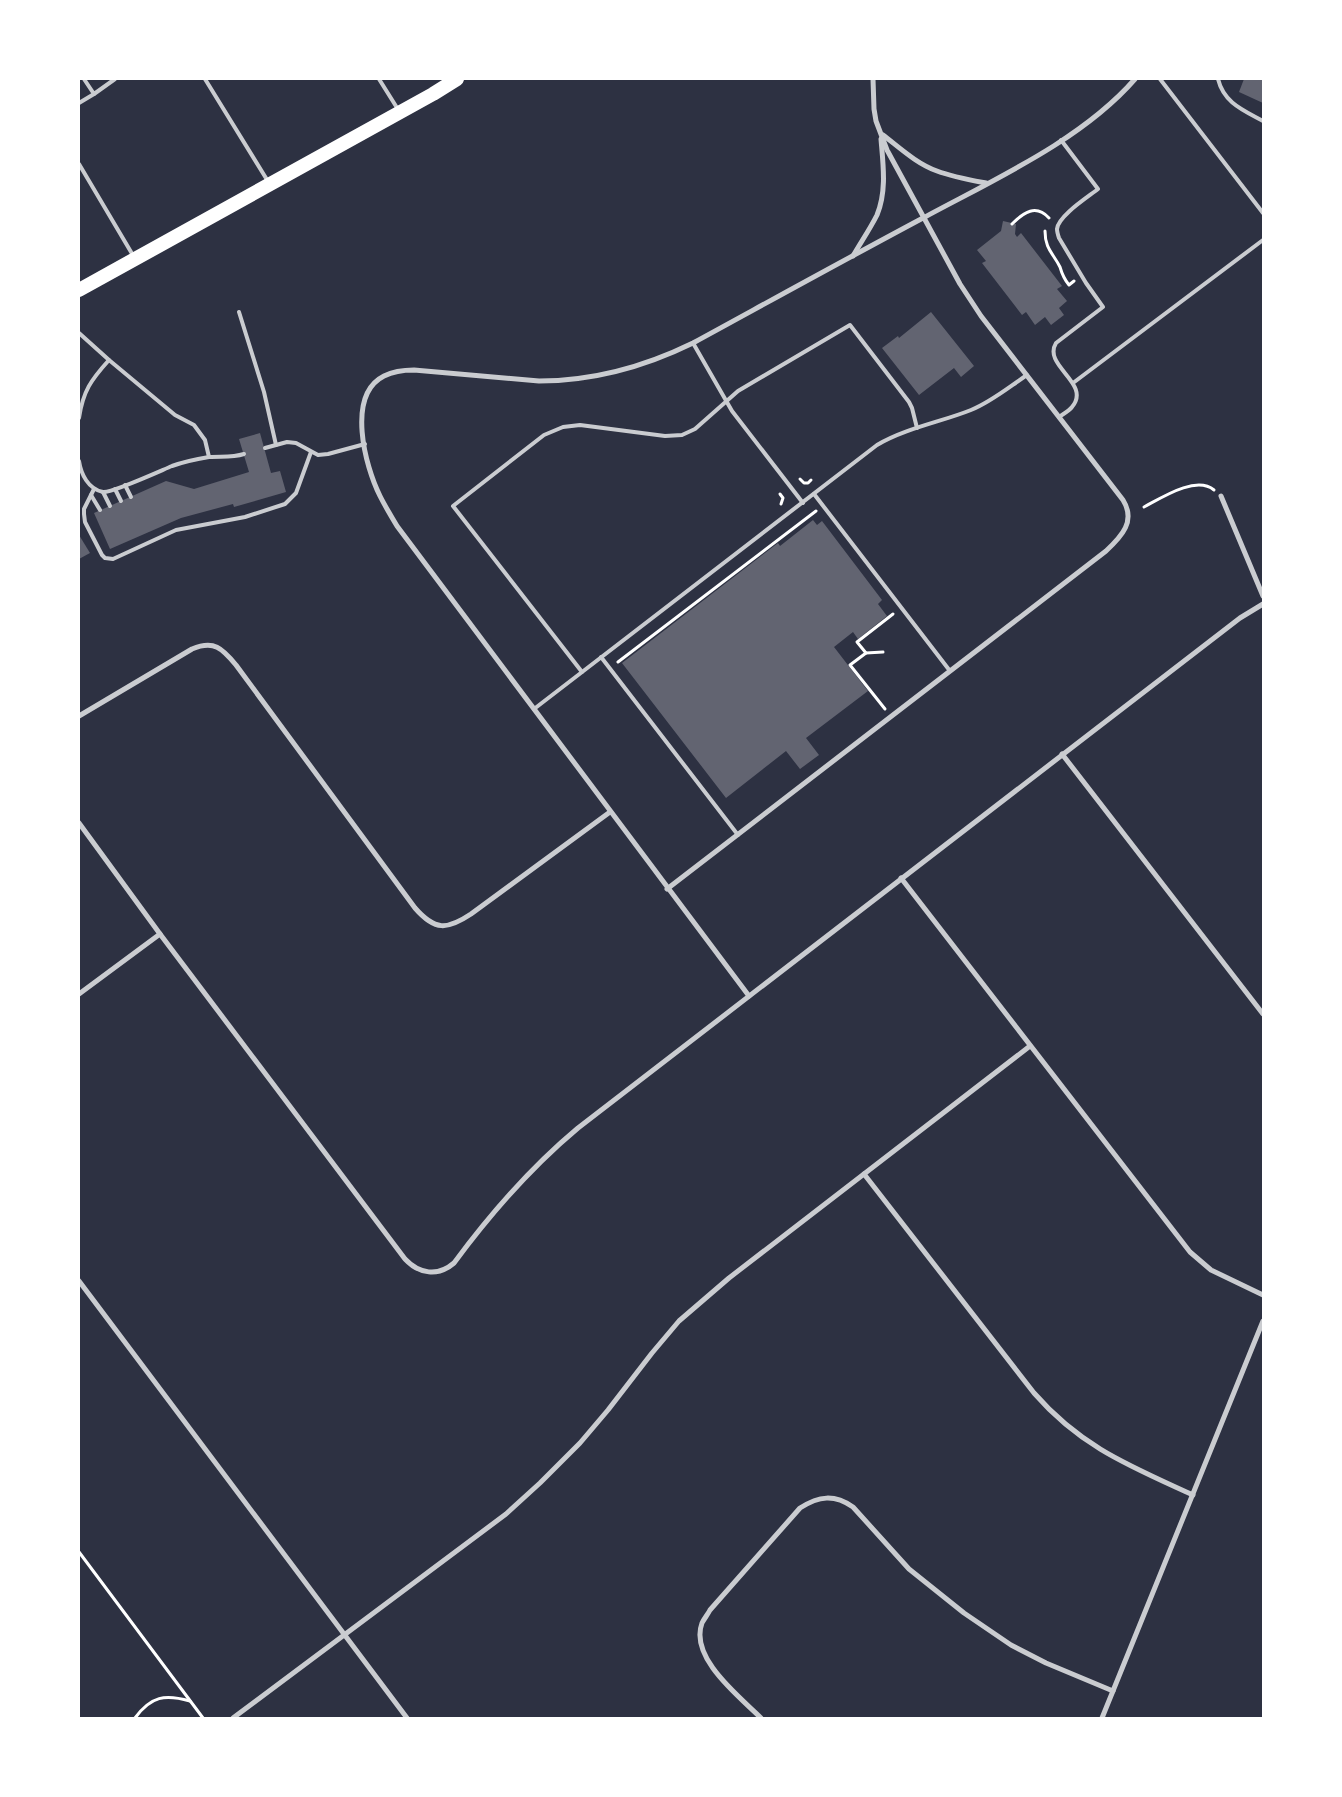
<svg xmlns="http://www.w3.org/2000/svg" width="1342" height="1797" font-family="Quicksand,sans-serif">
  <rect width="100%" height="100%" fill="#2d3142"/>
  <!-- building -->
  <g fill="#626471">
    <path d="M 1244,79 L 1263,79 L 1263,103 L 1239,92 Z"/>
    <path d="M 1003,221 L 1016,224 L 1015,234 L 1017,237 L 1021,233 L 1062,286 L 1057,289 L 1067,301 L 1059,308 L 1064,315 L 1051,325 L 1045,317 L 1035,325 L 1026,312 L 1022,315 L 982,263 L 986,261 L 977,250 L 1001,231 Z"/>
    <path d="M 931,312 L 974,366 L 961,377 L 954,368 L 919,395 L 882,348 L 898,336 L 899,338 Z"/>
    <path d="M 260,433 L 271,473 L 280,471 L 286,492 L 234,507 L 233,504 L 181,518 L 110,549 L 94,513 L 166,481 L 194,489 L 249,472 L 239,439 Z"/>
    <path d="M 813,520 L 817,525 L 822,521 L 882,600 L 878,604 L 887,616 L 858,639 L 853,632 L 834,647 L 868,691 L 806,738 L 819,755 L 800,769 L 786,751 L 726,798 L 622,663 L 778,543 L 780,546 Z"/>
    <path d="M 79,535 L 90,553 L 79,559 Z"/>
  </g>
  <g fill="none" stroke-linecap="round" stroke-linejoin="round">
    <!-- path -->
    <g stroke="#fff" stroke-width="3">
      <path d="M 1012,224 C 1024,212 1036,204 1049,218"/>
      <path d="M 1045,231 C 1045,249 1053,253 1060,267 C 1062,274 1064,279 1069,285 L 1074,281"/>
      <path d="M 800,479 L 804,483 L 808,483 L 811,480"/>
      <path d="M 780,494 L 783,498 L 781,504"/>
      <path d="M 1144,507 C 1161,498 1196,475 1214,490"/>
      <path d="M 866,653 L 883,652"/>
      <path d="M 618,662 L 816,511"/>
      <path d="M 885,709 L 850,665 L 866,653 L 857,642 L 893,614"/>
      <path d="M 79,1552 L 203,1718"/>
      <path d="M 135,1718 C 151,1696 165,1694 190,1701"/>
    </g>
    <!-- service -->
    <g stroke="#caccd0" stroke-width="4">
      <path d="M 84,79 L 94,94 L 115,79"/>
      <path d="M 205,79 L 269,183"/>
      <path d="M 379,79 L 399,111"/>
      <path d="M 1160,79 L 1263,213"/>
      <path d="M 1218,79 C 1224,103 1243,110 1263,121"/>
      <path d="M 79,103 L 94,94"/>
      <path d="M 79,164 L 134,257"/>
      <path d="M 239,312 L 264,392 L 276,445"/>
      <path d="M 79,333 L 109,360 L 175,415 L 194,425 L 205,440 L 209,457"/>
      <path d="M 693,343 L 732,411 L 803,503"/>
      <path d="M 1073,383 L 1263,240"/>
      <path d="M 1059,417 C 1063,414 1069,411 1072,407 C 1092,383 1042,366 1056,343 L 1103,307 L 1086,283 L 1059,238 C 1058,235 1057,232 1057,229 C 1058,216 1088,197 1098,189 L 1061,140"/>
      <path d="M 79,418 C 83,391 91,380 109,360"/>
      <path d="M 265,448 L 287,442 L 296,443 L 318,455 L 328,454 L 365,444"/>
      <path d="M 79,461 C 81,474 88,489 103,492 C 112,493 160,471 172,466 C 183,462 197,459 209,457 C 221,456 232,458 244,454"/>
      <path d="M 125,485 L 131,497"/>
      <path d="M 94,489 L 84,509 L 84,514 L 85,522 L 102,555 L 105,558 L 113,559 L 176,530 L 245,517 L 285,504 L 296,493 L 311,452"/>
      <path d="M 115,489 L 121,501"/>
      <path d="M 103,492 L 110,506"/>
      <path d="M 814,494 L 950,671"/>
      <path d="M 91,495 L 100,510"/>
      <path d="M 601,657 L 738,835"/>
      <path d="M 582,672 L 453,506 L 544,435 L 563,427 L 580,425 L 665,436 L 682,435 L 695,429 L 738,391 L 850,325 L 909,402 L 912,408 L 917,428"/>
      <path d="M 534,709 L 877,445 C 906,428 941,422 971,410 C 991,402 1009,387 1027,375"/>
    </g>
    <!-- minor -->
    <g stroke="#caccd0" stroke-width="5">
      <path d="M 883,135 C 900,148 917,164 937,171 C 953,177 970,180 986,183"/>
      <path d="M 853,256 C 861,242 870,229 877,215 C 887,191 883,164 881,139"/>
      <path d="M 1221,496 L 1263,596"/>
      <path d="M 79,716 L 192,649 C 214,640 222,648 236,665 L 415,908 C 435,931 447,930 471,914 L 610,812"/>
      <path d="M 1062,754 L 1263,1014"/>
      <path d="M 79,823 L 160,934 L 405,1259 C 419,1274 438,1277 454,1263 C 491,1213 530,1168 578,1128 L 1240,618 L 1263,604"/>
      <path d="M 901,878 L 1190,1252 L 1211,1270 L 1263,1295"/>
      <path d="M 667,889 L 1106,551 C 1122,536 1136,521 1123,500 L 981,316 L 960,284 L 887,150 L 876,121 L 874,109 L 873,79"/>
      <path d="M 79,994 L 160,934"/>
      <path d="M 749,996 L 397,526 C 391,516 385,506 380,496 C 365,466 346,395 384,376 C 394,371 404,370 414,370 L 539,381 C 594,381 644,367 693,343 C 770,301 846,259 923,218 C 995,179 1082,140 1135,79"/>
      <path d="M 864,1174 L 1034,1393 C 1081,1447 1130,1466 1193,1495"/>
      <path d="M 79,1281 L 407,1718"/>
      <path d="M 233,1718 L 506,1514 L 540,1483 L 580,1443 L 608,1410 L 652,1353 L 679,1321 L 729,1278 L 1030,1046"/>
      <path d="M 761,1718 C 740,1697 689,1658 702,1623 C 704,1619 708,1614 710,1610 L 800,1508 C 819,1496 834,1494 853,1507 L 909,1569 L 964,1613 L 1011,1645 L 1046,1663 L 1113,1691"/>
      <path d="M 1102,1718 L 1263,1321"/>
    </g>
    <!-- trunk -->
    <path stroke="#fff" stroke-width="14" d="M 79,290 L 433,94 L 457,79"/>
  </g>
  <!-- border -->
  <rect width="1342" height="1797" fill="none" stroke="#ffffff" stroke-width="160"/>
</svg>
